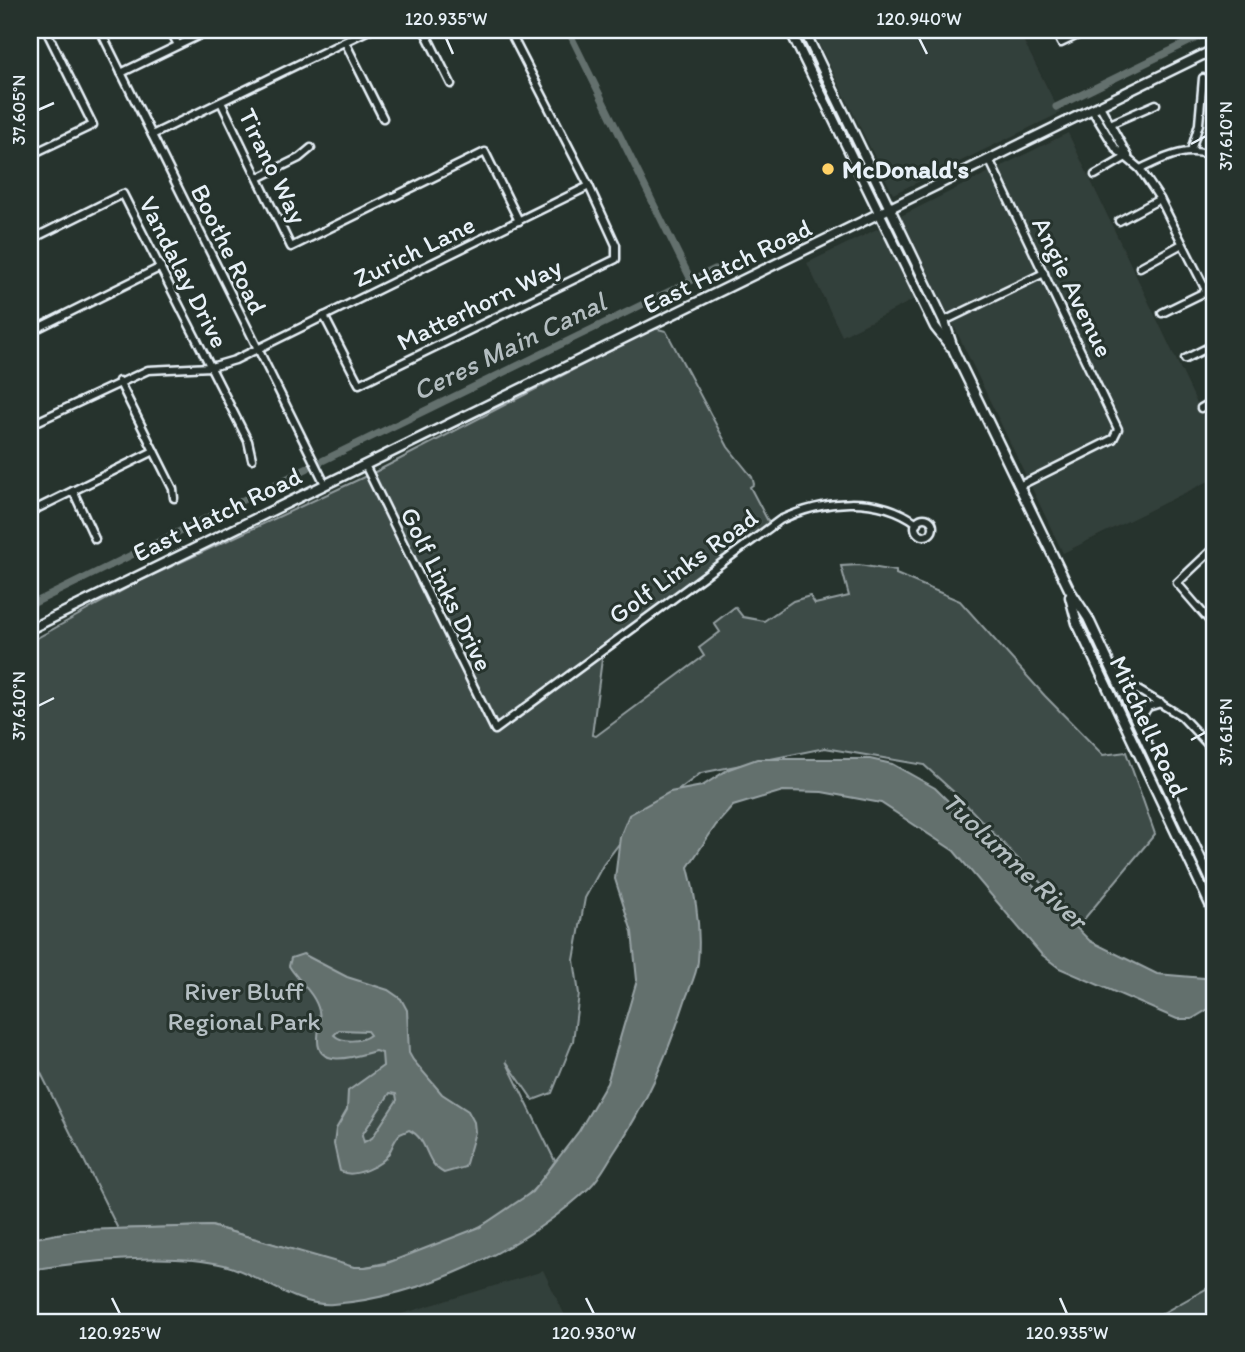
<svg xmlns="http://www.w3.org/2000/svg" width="1245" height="1352" font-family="Itim,sans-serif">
  <rect width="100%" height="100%" fill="#26332d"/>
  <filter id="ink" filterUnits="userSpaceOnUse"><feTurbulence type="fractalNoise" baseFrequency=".0143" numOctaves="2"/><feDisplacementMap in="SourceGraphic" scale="14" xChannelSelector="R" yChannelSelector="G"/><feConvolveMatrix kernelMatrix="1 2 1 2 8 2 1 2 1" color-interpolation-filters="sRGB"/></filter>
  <g filter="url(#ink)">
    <!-- built -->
    <g fill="#333f3a">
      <path d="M 812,30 L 1018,30 L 1060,113 L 893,194 Z"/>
      <path d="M 1068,133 L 1215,441 L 1215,478 L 1063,553 L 901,216 Z"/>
      <path d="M 881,227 L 915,299 L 842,336 L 807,263 Z"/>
      <path d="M 543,1270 L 568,1322 L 375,1322 L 537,1273 Z"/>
    </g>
    <!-- green -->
    <g fill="#3e4b47" stroke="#939ea0" stroke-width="2">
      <path d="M 654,328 L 666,331 L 728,447 L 752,477 L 754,484 L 750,487 L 769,523 L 604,644 L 592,735 L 596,736 L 704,656 L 699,648 L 720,632 L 714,623 L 735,607 L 743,617 L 764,621 L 793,601 L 810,596 L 815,604 L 849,596 L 841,566 L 859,565 L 896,571 L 896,574 L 960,601 L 1045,696 L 1103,755 L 1126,752 L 1155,834 L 1080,924 L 957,795 L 924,765 L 825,748 L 701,773 L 634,824 L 603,865 L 585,898 L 574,960 L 579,994 L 573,1041 L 552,1093 L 533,1100 L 506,1061 L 555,1161 C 548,1171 541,1183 532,1191 C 497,1226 402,1265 354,1268 L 212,1226 L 118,1229 L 30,1051 L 30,642 L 136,583 L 377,471 Z"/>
      <path d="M 1215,1284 L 1215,1322 L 1147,1322 Z"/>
    </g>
    <!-- water -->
    <g fill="#636f6d" stroke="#98a3a5" stroke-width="2" fill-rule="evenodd">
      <path d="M 757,759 L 870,759 L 892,764 L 935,788 L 1090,941 L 1157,974 L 1215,979 L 1215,1005 L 1192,1019 L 1177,1019 L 1059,968 L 1041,954 L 954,851 L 881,803 L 822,792 L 783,791 L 733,806 L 716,825 L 688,867 C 696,897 701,929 698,961 C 697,974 689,989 685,1001 C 667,1056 646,1105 613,1154 C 606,1165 599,1179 589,1188 C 524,1249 422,1297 333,1304 C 294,1307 260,1274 224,1265 C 170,1252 86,1261 30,1270 L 30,1239 L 79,1230 L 211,1226 L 354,1267 L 366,1267 L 385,1264 L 480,1227 L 532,1192 L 579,1131 L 607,1083 L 637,980 L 632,932 L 615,879 L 620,837 L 629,815 L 670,792 L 702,786 L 729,769 Z"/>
      <path d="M 303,954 L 347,977 L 388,990 L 401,999 L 407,1010 L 409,1053 L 413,1060 L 442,1094 L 468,1111 L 474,1122 L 475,1132 L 465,1167 L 444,1173 C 424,1163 429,1139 409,1130 L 400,1134 C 394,1140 393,1146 389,1153 C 382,1166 353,1179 340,1171 L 334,1144 L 336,1129 L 347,1110 L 348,1091 L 383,1066 L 382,1053 L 375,1051 C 357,1056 317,1070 318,1039 C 318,1030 321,1020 319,1011 C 315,993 298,981 289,966 L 291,958 ZM 339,1030 L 367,1031 L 370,1035 C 361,1042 342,1043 334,1035 ZM 390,1093 L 396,1094 L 397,1100 L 372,1138 L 364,1142 L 362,1135 Z"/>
    </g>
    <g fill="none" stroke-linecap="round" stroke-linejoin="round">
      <!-- canal -->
      <g stroke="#636f6d" stroke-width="7">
        <path d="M 568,30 L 691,280"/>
        <path d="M 1056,107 L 1213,30"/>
        <path d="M 322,461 L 715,269"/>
        <path d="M 30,605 L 308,468"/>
      </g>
      <defs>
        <g id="minor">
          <path d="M 100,30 L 325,484"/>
          <path d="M 170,30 L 178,45"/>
          <path d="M 424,30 L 451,84"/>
          <path d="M 1055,30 L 1061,43 L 1088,30"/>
          <path d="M 345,42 L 383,118"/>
          <path d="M 121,73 L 210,30"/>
          <path d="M 221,102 L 291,247 L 485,152 L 519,221"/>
          <path d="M 1100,106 L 1128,156"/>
          <path d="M 1092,110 L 1116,149 L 1140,169 L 1160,199 L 1215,308"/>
          <path d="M 1110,124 L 1156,104"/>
          <path d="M 152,135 L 369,30"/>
          <path d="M 1191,151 L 1199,124 L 1203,78"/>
          <path d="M 30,155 L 93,125 L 46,30"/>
          <path d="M 989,159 L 1118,429 L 1113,439 L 1019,486"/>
          <path d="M 1140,169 C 1166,157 1187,145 1215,157"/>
          <path d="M 1095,175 L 1128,156"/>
          <path d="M 258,178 L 299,158 L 311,148"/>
          <path d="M 1119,221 L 1160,199"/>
          <path d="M 30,240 L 123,194 L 248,441 L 252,459"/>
          <path d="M 1140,267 L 1182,244"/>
          <path d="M 1162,313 L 1207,291"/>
          <path d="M 324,316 L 359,384 L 616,259 L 616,245 L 589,186 L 509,30"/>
          <path d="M 944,321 L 1044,273"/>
          <path d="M 30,332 L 161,267"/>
          <path d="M 1185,359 L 1215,344"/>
          <path d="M 119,381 L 173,489 L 174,498"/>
          <path d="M 1201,408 L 1215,400"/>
          <path d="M 30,425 L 148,370 L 211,367 L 235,360 L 589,186"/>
          <path d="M 365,465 L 495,730 L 780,520 C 822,500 877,494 917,523"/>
          <path d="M 73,491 L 95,539"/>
          <path d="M 30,512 L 154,451"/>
          <circle cx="924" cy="527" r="9"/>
          <path d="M 1215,547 L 1177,583 L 1215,627"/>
          <path d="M 1114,671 L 1133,687 L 1181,716 L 1215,752"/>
          <path d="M 1137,724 L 1148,707 L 1161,703"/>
        </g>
        <g id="major">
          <path d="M 790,30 L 935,327 L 950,346"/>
          <path d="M 804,30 L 944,321 L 954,351 L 1069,589 L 1088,618 L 1215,889"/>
          <path d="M 1070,597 L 1077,623 L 1215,915"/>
          <path d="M 30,629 L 1215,49"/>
        </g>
      </defs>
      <!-- minor casing -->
      <use href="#minor" stroke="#e8f1f8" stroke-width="11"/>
      <!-- major casing -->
      <use href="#major" stroke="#e8f1f8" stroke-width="13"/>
      <!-- minor -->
      <use href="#minor" stroke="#26332d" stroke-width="6"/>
      <!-- major -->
      <use href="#major" stroke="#26332d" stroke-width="8"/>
    </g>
  </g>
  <!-- ticks -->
  <path fill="none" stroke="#e8f1f8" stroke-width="2.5" d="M 446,38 L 453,54M 919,38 L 927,54M 38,110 L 54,103M 1191,144 L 1206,136M 38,706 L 54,698M 1191,740 L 1206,732M 112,1298 L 120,1314M 586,1298 L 594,1314M 1060,1298 L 1067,1314"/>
  <!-- markers -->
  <circle fill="#ffd166" stroke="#26332d" stroke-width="2.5" cx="828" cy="169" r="7"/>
  <g text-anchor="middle" stroke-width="6" stroke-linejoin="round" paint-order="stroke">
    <!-- street labels -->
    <g font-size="26" fill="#e8f1f8" stroke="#26332d">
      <text transform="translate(273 166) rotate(64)" y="9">Tirano Way</text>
      <text transform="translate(229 249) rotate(64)" y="9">Boothe Road</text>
      <text transform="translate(414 251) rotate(-26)" y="9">Zurich Lane</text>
      <text transform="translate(727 266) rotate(-26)" y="9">East Hatch Road</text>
      <text transform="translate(184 272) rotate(63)" y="9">Vandalay Drive</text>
      <text transform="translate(1073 287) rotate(64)" y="9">Angie Avenue</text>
      <text transform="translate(479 304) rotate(-26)" y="9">Matterhorn Way</text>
      <text transform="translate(217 514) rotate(-26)" y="9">East Hatch Road</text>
      <text transform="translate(683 566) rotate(-36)" y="9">Golf Links Road</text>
      <text transform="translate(447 589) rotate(64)" y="9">Golf Links Drive</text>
      <text transform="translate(1149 726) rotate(65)" y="9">Mitchell Road</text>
    </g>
    <!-- poi labels -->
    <g font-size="26" font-weight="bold" fill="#e8f1f8" stroke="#26332d" text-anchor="start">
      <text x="842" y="178">McDonald's</text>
    </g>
    <!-- park labels -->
    <g font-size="26" fill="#b5bfc3" stroke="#26332d">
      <text x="244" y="1000">River Bluff<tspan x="244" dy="30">Regional Park</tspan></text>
    </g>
    <!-- water labels -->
    <g font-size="28" font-style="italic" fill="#b3bdc0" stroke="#26332d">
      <text transform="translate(509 346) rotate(-26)" y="10">Ceres Main Canal</text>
      <text transform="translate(1015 860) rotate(43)" y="10">Tuolumne River</text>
    </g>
  </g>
  <!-- margin -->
  <rect width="1245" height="1352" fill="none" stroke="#26332d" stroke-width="77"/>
  <rect x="38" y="38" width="1168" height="1276" fill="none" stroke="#e8f1f8" stroke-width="2.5"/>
  <g font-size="18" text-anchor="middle" fill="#e8f1f8">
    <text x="446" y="25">120.935°W</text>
    <text x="919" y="25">120.940°W</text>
    <text transform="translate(19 110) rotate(-90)" y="6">37.605°N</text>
    <text transform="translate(1226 136) rotate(-90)" y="6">37.610°N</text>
    <text transform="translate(19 706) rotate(-90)" y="6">37.610°N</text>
    <text transform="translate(1226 732) rotate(-90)" y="6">37.615°N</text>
    <text x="120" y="1339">120.925°W</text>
    <text x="594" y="1339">120.930°W</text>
    <text x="1067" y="1339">120.935°W</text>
  </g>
</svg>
